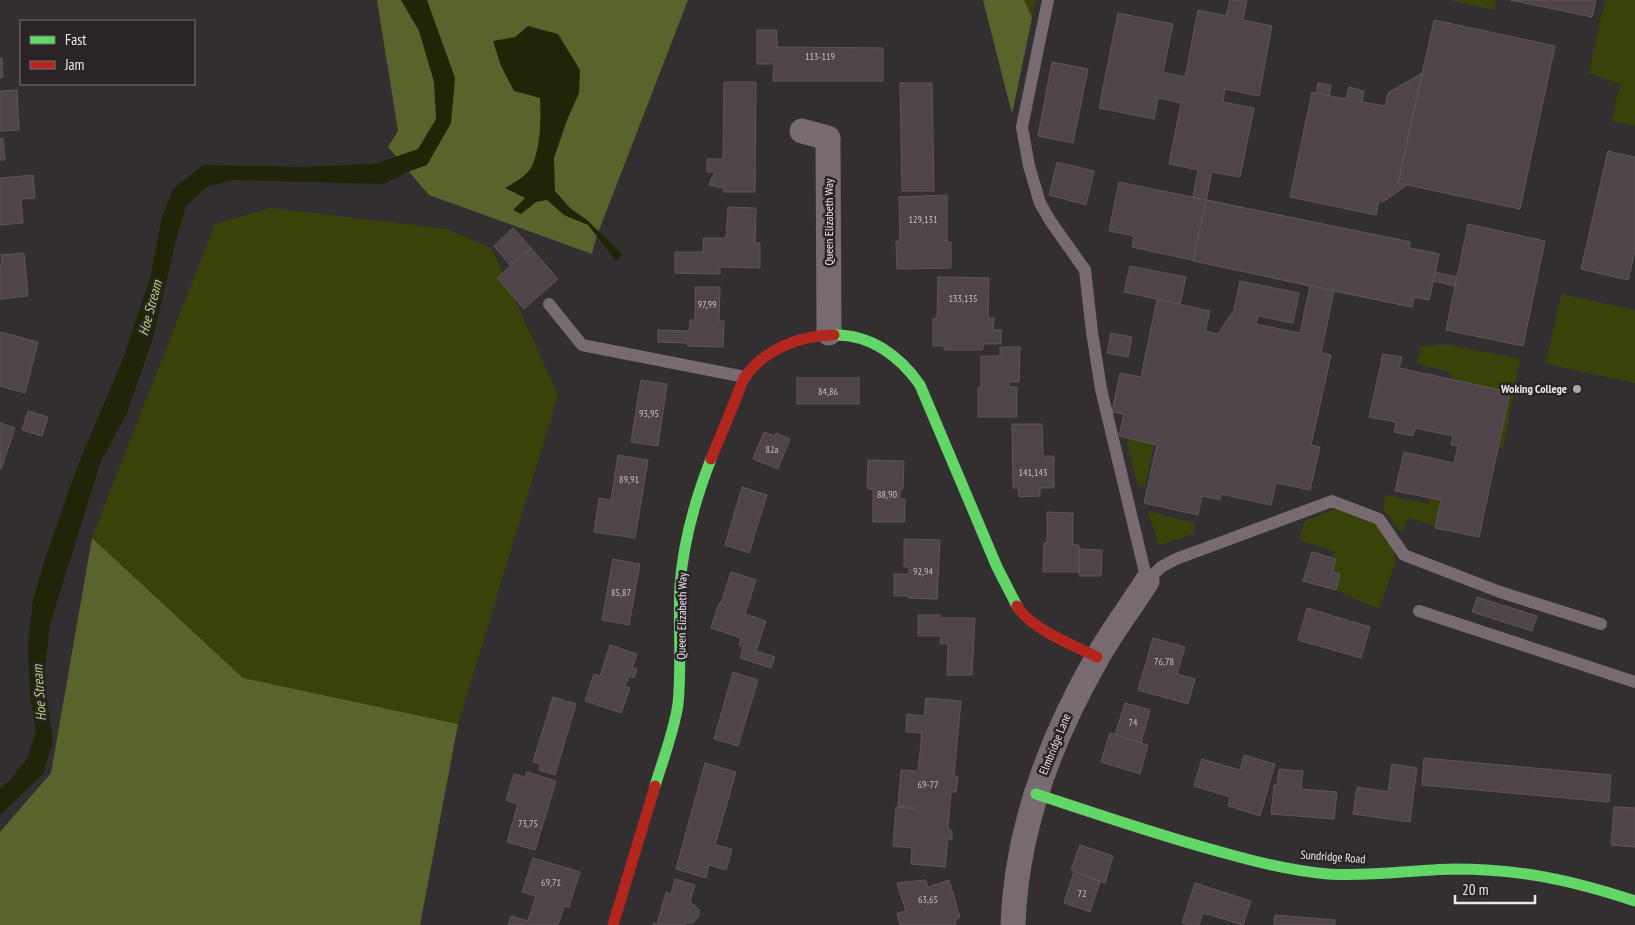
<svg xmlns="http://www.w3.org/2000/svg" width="1635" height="925" font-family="'PT Sans Narrow',sans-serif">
  <rect width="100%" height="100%" fill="#332f31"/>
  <!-- green -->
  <g fill="#394208">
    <path d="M 1024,0 L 1036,0 L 1032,18 Z"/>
    <path d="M 1448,0 L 1496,0 L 1494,10 Z"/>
    <path d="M 1605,0 L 1635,0 L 1635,126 L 1612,121 L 1620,84 L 1589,73 Z"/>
    <path d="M 271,208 L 447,229 L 492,249 L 558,395 L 458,724 L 243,678 L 92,538 L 215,224 Z"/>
    <path d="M 1561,294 L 1635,310 L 1635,383 L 1546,364 Z"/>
    <path d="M 1444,344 L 1520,359 L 1503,448 L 1498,448 L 1509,392 L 1451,379 L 1451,372 L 1417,364 L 1421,347 Z"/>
    <path d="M 1126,438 L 1154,444 L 1145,487 L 1138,486 Z"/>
    <path d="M 1386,495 L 1429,504 L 1432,498 L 1441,500 L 1435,526 L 1408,517 L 1402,533 L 1383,509 Z"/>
    <path d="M 1338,508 L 1376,524 L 1394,549 L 1395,563 L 1379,609 L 1336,590 L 1340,574 L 1332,572 L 1336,559 L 1333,558 L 1335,551 L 1299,540 L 1305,521 Z"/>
    <path d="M 1148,511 L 1194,523 L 1194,534 L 1159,545 Z"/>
  </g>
  <!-- forest -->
  <g fill="#59642d">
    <path d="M 377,0 L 688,0 L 596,238 L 592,254 L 429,195 L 388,147 L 398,131 Z"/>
    <path d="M 983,0 L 1024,0 L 1032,18 L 1012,114 Z"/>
    <path d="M 92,538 L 243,678 L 458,724 L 420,925 L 0,925 L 0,832 L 51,773 Z"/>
  </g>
  <!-- water -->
  <g fill="#1f2506">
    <path d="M 401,0 L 427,0 L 455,78 L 451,123 L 427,165 L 405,173 L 384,184 L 234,180 L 208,186 L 186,206 L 176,240 L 153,338 L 127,413 L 101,461 L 50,624 L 44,678 L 53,742 L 43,774 L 0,815 L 0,789 L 9,781 L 27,759 L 36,731 L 30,694 L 28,644 L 33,600 L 45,559 L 76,470 L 124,356 L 151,275 L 161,221 L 173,189 L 203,165 L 302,167 L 374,164 L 418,149 L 436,119 L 434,82 L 419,31 Z"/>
    <path d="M 528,26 L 558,34 L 580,70 L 579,93 L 567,120 L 554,158 L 555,191 L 570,208 L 587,220 L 622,254 L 616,261 L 588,225 L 564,215 L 547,200 L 536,202 L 521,214 L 513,210 L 525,198 L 505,188 C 514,183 527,176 532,166 C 541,145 541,120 540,98 L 514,91 L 501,66 L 493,41 L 515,37 Z"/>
  </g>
  <!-- building -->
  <g fill="#50444b" stroke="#5b5759">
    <path d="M 1230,0 L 1247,0 L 1243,20 L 1272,26 L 1259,96 L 1225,89 L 1223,102 L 1254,108 L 1240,177 L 1212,172 L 1206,200 L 1193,197 L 1198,170 L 1169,164 L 1181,103 L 1158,98 L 1154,119 L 1099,108 L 1118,13 L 1173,24 L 1163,72 L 1185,77 L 1198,10 L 1226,16 Z"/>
    <path d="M 1510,0 L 1596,0 L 1592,17 Z"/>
    <path d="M 1434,20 L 1555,46 L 1520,209 L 1398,183 Z"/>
    <path d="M 757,30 L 777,30 L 777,47 L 883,48 L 883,81 L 773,81 L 774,64 L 757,64 Z"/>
    <path d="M 0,58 L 2,58 L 3,77 L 0,78 Z"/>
    <path d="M 1052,62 L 1088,69 L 1073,143 L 1038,136 Z"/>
    <path d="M 1422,73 L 1398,183 L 1407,185 L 1383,202 L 1379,201 L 1376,215 L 1290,197 L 1312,92 L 1346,99 L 1349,87 L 1364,91 L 1362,102 L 1385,106 L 1388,93 Z"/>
    <path d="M 724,82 L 756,82 L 755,192 L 724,192 L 723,188 L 709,185 L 712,177 L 716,172 L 707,172 L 707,159 L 723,159 Z"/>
    <path d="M 900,83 L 932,83 L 934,191 L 902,191 Z"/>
    <path d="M 1318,83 L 1331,85 L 1329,96 L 1316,93 Z"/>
    <path d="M 17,90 L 19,130 L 0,131 L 0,91 Z"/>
    <path d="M 0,138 L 3,138 L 5,160 L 0,160 Z"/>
    <path d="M 1608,151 L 1635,157 L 1635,251 L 1628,280 L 1581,269 Z"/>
    <path d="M 1057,162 L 1094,171 L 1086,205 L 1049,195 Z"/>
    <path d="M 33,175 L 35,198 L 21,199 L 23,223 L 0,225 L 0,178 Z"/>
    <path d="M 1119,182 L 1410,242 L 1409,248 L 1439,254 L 1429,300 L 1414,297 L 1412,307 L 1334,291 L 1321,353 L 1331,355 L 1311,445 L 1320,447 L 1310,490 L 1276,483 L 1271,505 L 1221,494 L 1220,500 L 1202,496 L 1198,515 L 1144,503 L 1157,445 L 1119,436 L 1124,414 L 1112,412 L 1120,373 L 1141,377 L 1157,299 L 1210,311 L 1205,331 L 1218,334 L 1234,310 L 1240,281 L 1299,293 L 1293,323 L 1258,316 L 1256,324 L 1300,333 L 1310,286 L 1132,247 L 1134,236 L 1109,231 Z"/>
    <path d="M 947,195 L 947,242 L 951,242 L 951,268 L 897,269 L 896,241 L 900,241 L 899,197 Z"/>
    <path d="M 1206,200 L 1410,242 L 1409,248 L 1439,254 L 1429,300 L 1414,297 L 1412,307 L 1193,261 Z"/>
    <path d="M 728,207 L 756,208 L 755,243 L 760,243 L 760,268 L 720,267 L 720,274 L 675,273 L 675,252 L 703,252 L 703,238 L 726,238 Z"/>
    <path d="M 1468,224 L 1545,241 L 1523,346 L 1446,330 Z"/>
    <path d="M 513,228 L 531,248 L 510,265 L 494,246 Z"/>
    <path d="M 531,248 L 558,279 L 524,309 L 497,278 Z"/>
    <path d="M 24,253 L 28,296 L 0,299 L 0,265 L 2,265 L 1,255 Z"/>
    <path d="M 1130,266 L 1186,277 L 1180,304 L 1124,292 Z"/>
    <path d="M 1435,272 L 1457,277 L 1455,286 L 1433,281 Z"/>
    <path d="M 938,277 L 989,278 L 988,318 L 994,318 L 993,330 L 1001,330 L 1001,344 L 984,344 L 982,350 L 944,350 L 944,346 L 933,346 L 933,319 L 937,318 Z"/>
    <path d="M 695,287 L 720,287 L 719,321 L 724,321 L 723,347 L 688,346 L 687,343 L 658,342 L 658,330 L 689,331 L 690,320 L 695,320 Z"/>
    <path d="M 0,332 L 38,342 L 25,393 L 0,386 Z"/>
    <path d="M 1111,333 L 1132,337 L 1128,357 L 1107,353 Z"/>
    <path d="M 1000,347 L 1020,347 L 1019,382 L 1009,382 L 1009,387 L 1017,387 L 1017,417 L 978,417 L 978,387 L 981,388 L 981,356 L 1000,356 Z"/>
    <path d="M 1383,354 L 1402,357 L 1399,368 L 1510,392 L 1479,537 L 1435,528 L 1441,500 L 1395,491 L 1404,452 L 1454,463 L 1458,446 L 1451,445 L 1453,436 L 1415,428 L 1413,436 L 1394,432 L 1396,422 L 1369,417 Z"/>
    <rect x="797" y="378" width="62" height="26"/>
    <path d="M 641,380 L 667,384 L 658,446 L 631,442 Z"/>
    <path d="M 28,411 L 48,417 L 42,436 L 22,430 Z"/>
    <path d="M 0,423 L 15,428 L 1,469 L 0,469 Z"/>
    <path d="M 1012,424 L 1042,424 L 1043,456 L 1054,456 L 1054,488 L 1040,488 L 1040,496 L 1019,497 L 1018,488 L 1013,488 Z"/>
    <path d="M 764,432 L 775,436 L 776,433 L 790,439 L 778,469 L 753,459 Z"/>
    <path d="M 618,455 L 648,460 L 635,538 L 594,532 L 599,498 L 611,500 Z"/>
    <path d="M 868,460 L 904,461 L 903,489 L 900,489 L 900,499 L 905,499 L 905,522 L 873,522 L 873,490 L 867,488 Z"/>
    <path d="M 742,487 L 767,495 L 749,553 L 725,545 Z"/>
    <path d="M 1047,512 L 1073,513 L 1073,545 L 1079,545 L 1079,572 L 1043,572 L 1044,543 L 1047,543 Z"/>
    <path d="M 904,539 L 940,540 L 937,599 L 908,598 L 908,596 L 894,596 L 894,574 L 909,574 L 909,567 L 904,567 Z"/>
    <path d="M 1079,549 L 1102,550 L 1101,576 L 1079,576 Z"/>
    <path d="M 1312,552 L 1336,559 L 1332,572 L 1340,574 L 1336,590 L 1303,581 Z"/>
    <path d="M 613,559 L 640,564 L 629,625 L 602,620 Z"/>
    <path d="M 731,572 L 756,580 L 745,614 L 766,621 L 756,651 L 775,657 L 771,668 L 740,658 L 743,647 L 739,645 L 741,638 L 711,628 L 719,603 L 721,603 Z"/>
    <path d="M 1477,597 L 1537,616 L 1532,631 L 1472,612 Z"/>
    <path d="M 1307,608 L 1370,627 L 1361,658 L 1298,640 Z"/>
    <path d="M 918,615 L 940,615 L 940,618 L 975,618 L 972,675 L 947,675 L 948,644 L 940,644 L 941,636 L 918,636 Z"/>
    <path d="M 1153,638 L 1185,647 L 1177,674 L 1195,679 L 1188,704 L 1138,690 Z"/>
    <path d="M 610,645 L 637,654 L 632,669 L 637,668 L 634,678 L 629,676 L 625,686 L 630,688 L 621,713 L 585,701 L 594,674 L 600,676 Z"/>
    <path d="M 733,672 L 758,680 L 738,746 L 714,739 Z"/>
    <path d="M 553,697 L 576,704 L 555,775 L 539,770 L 540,764 L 533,762 Z"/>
    <path d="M 926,698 L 961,701 L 954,776 L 958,776 L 956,792 L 951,792 L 948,829 L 952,831 L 952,840 L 948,839 L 945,867 L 911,864 L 912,848 L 893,846 L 896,807 L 916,809 L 917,808 L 898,806 L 901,770 L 918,771 L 922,733 L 906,732 L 907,714 L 924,716 Z"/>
    <path d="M 1125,703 L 1150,710 L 1141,743 L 1115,735 Z"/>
    <path d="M 1110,733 L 1148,745 L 1140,774 L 1101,762 Z"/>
    <path d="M 1244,755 L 1275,764 L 1260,816 L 1228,806 L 1230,797 L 1194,786 L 1202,759 L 1240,770 Z"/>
    <path d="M 1424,758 L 1611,775 L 1609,802 L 1422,785 Z"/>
    <path d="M 705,763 L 736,772 L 715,845 L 732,849 L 726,870 L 709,865 L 706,878 L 676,869 Z"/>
    <path d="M 1392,764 L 1417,768 L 1410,822 L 1353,814 L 1357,787 L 1388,792 Z"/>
    <path d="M 1279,769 L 1303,771 L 1301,789 L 1337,792 L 1334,819 L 1271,814 L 1274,785 L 1277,785 Z"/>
    <path d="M 527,772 L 556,781 L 535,850 L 507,842 L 518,804 L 506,800 L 514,774 L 525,777 Z"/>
    <path d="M 1614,807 L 1635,808 L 1635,847 L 1611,845 Z"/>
    <path d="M 1080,845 L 1113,856 L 1105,883 L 1071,870 Z"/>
    <path d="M 533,858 L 580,872 L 569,907 L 564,906 L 558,925 L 508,925 L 511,916 L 528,921 L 536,896 L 522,892 Z"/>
    <path d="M 1074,871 L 1100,882 L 1090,912 L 1064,903 Z"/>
    <path d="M 675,879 L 695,885 L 690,901 L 699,910 L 699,916 L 693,923 L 686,923 L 685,925 L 653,925 L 654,923 L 657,924 L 666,892 L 671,894 Z"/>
    <path d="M 925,880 L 928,887 L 949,880 L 960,917 L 955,920 L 956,925 L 900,925 L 897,913 L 906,911 L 897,883 Z"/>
    <path d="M 1195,883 L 1251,901 L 1243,925 L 1203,913 L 1199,925 L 1188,925 L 1182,923 Z"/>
    <path d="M 1275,915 L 1335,920 L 1335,925 L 1274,925 Z"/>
  </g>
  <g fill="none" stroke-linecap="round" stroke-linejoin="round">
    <!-- lane -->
    <g stroke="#776a71" stroke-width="12">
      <path d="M 1048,0 L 1022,127 L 1029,166 L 1040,203 L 1051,222 L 1085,270 L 1092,332 L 1101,389 L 1147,581"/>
      <path d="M 549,304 L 582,345 L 745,377"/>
      <path d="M 1147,581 L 1161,567 L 1176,559 L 1332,501 L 1379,519 L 1404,555 L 1500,592 L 1601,624"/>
      <path d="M 1419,611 L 1635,682"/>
    </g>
    <!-- street -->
    <g stroke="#776a71" stroke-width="25">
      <path d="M 802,131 L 828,138 L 829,333"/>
      <path d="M 1013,925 C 1016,830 1050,740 1097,658 C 1112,631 1131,607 1147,581"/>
    </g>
    <!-- fast -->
    <g stroke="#63d668" stroke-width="11">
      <path d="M 834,335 C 870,334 900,356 920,385 L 997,567 L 1017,606"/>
      <path d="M 655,786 C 663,759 674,732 678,704 C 682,665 678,625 680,586 C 683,542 695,500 711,459"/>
      <path d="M 1036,794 C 1100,815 1163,837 1228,854 C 1260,863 1294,871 1328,874 C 1370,877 1411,870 1453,869 C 1521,869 1571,880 1635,901"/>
    </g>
    <!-- jam -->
    <g stroke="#b3261e" stroke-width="11">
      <path d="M 711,459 C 719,439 728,419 736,398 C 739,391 741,383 745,377 C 765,349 801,335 834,335"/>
      <path d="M 1017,606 C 1031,629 1073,645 1097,657"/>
      <path d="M 613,925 L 655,786"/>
    </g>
  </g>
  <!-- markers -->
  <circle fill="#aba7a9" stroke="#2a2427" stroke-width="2" cx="1577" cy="389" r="5"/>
  <g text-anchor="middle" stroke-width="5" stroke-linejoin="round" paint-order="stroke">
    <!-- number labels -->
    <g font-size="10" fill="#c5bfc2">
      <text x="820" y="60">113-119</text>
      <text x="923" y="223">129,131</text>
      <text x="963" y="302">133,135</text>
      <text x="707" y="308">97,99</text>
      <text x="828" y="395">84,86</text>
      <text x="649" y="417">93,95</text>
      <text x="772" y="453">82a</text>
      <text x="1033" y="476">141,143</text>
      <text x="629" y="483">89,91</text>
      <text x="887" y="498">88,90</text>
      <text x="923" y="575">92,94</text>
      <text x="621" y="596">85,87</text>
      <text x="1164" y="665">76,78</text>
      <text x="1133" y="726">74</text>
      <text x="928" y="788">69-77</text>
      <text x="528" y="827">73,75</text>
      <text x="551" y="886">69,71</text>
      <text x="1082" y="897">72</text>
      <text x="928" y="903">63,65</text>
    </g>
    <!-- street labels -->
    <g font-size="12" fill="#ece8ea" stroke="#2a2427">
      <text transform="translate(829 222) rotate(-90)" y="4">Queen Elizabeth Way</text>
      <text transform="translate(682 616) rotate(-89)" y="4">Queen Elizabeth Way</text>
      <text transform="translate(1055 744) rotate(-68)" y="4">Elmbridge Lane</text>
      <text transform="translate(1333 857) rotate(4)" y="4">Sundridge Road</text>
    </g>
    <!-- poi labels -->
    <g font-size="12" font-weight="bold" fill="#ece8ea" stroke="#2a2427" text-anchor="end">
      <text x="1567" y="393">Woking College</text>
    </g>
    <!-- water labels -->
    <g font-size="14" font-style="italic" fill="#bdd275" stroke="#2a2427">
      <text transform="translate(150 308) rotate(-75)" y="5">Hoe Stream</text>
      <text transform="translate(39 693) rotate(-94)" y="5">Hoe Stream</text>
    </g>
  </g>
  <!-- legend -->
  <rect x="20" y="20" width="175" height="65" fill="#2a2427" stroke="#787275"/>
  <rect x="30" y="36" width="25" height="8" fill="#63d668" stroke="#787275"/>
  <text x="65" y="45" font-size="15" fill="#ece8ea">Fast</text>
  <rect x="30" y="61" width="25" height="8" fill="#b3261e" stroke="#787275"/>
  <text x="65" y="70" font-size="15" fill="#ece8ea">Jam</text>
  <!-- scale -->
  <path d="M1455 895v8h80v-8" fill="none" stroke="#ece8ea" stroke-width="2.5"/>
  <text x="1462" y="895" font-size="15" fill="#ece8ea" stroke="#2a2427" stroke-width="4" paint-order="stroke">20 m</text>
</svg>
